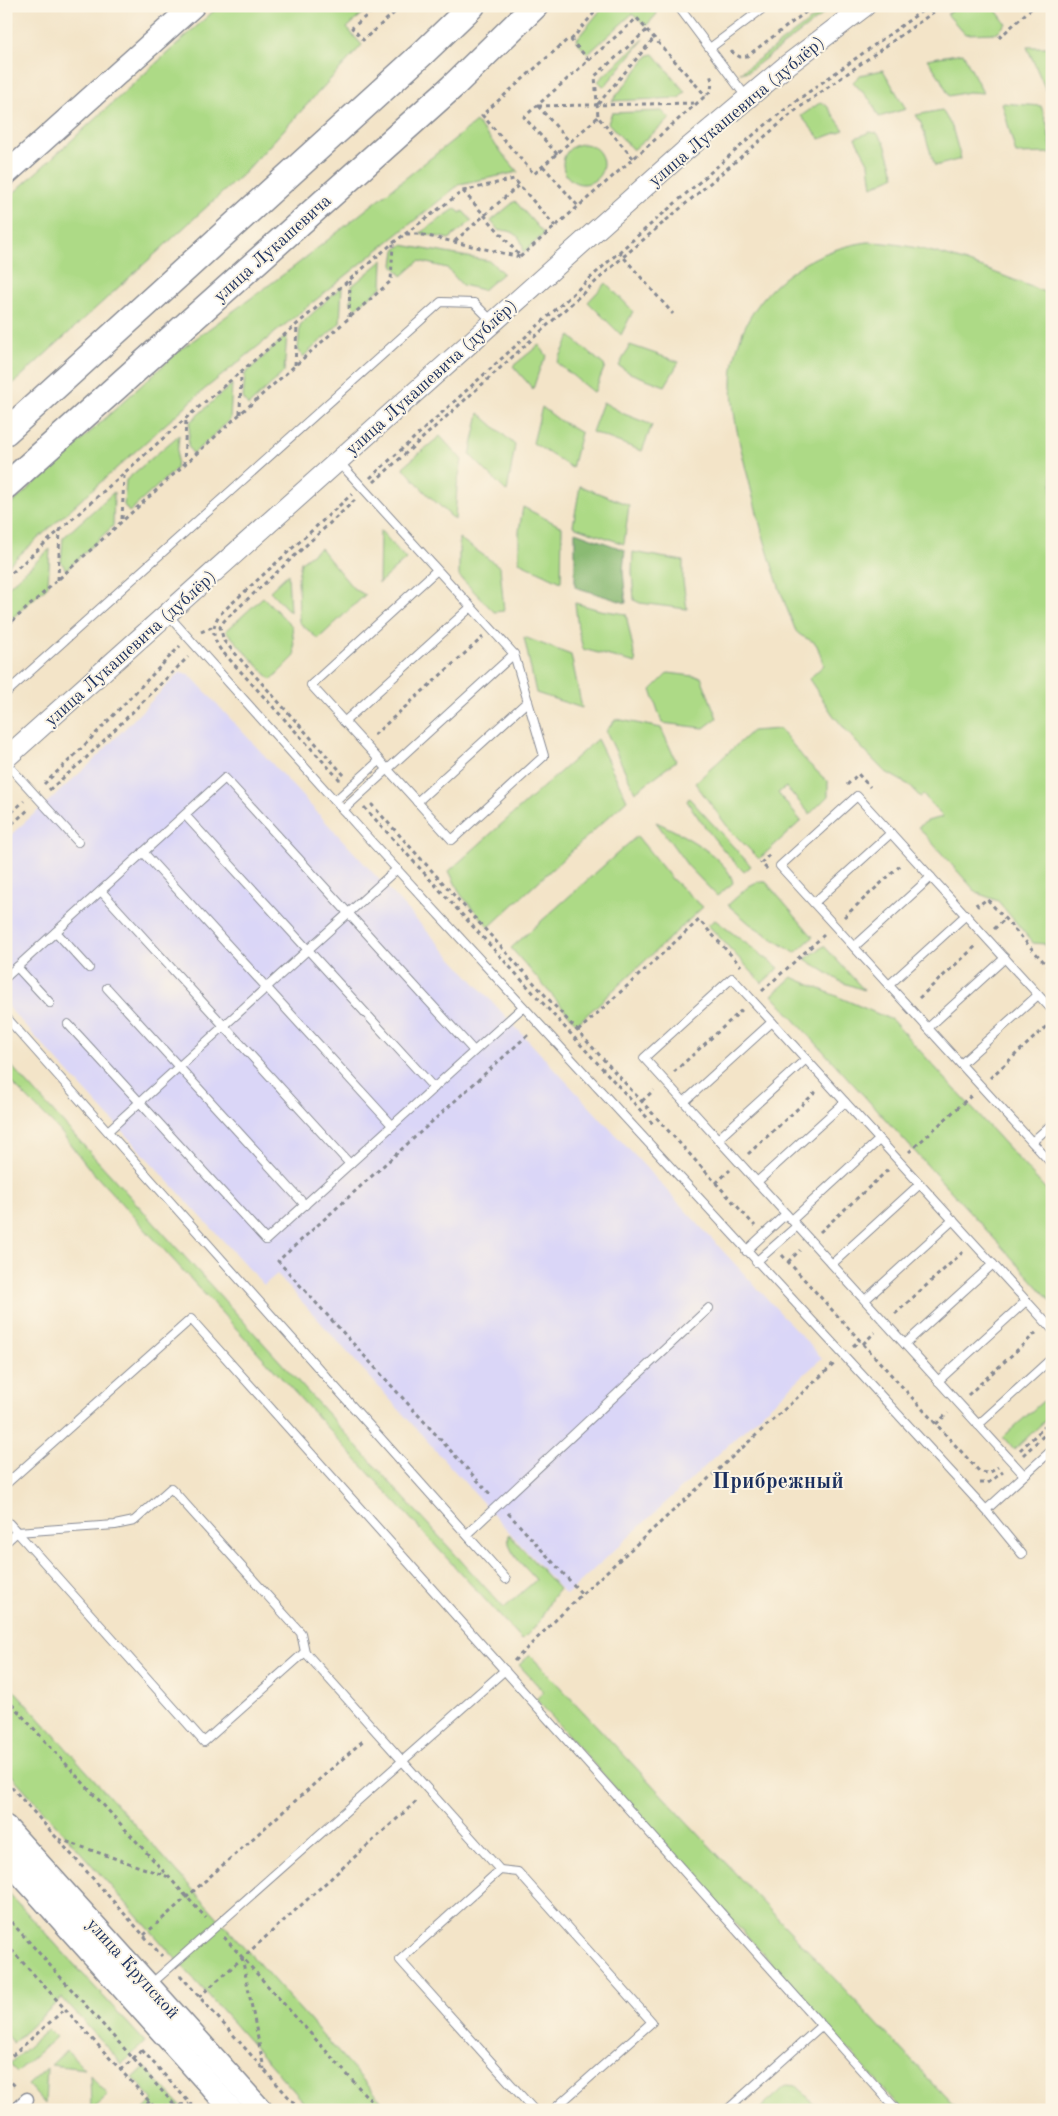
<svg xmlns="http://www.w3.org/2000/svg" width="1058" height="2116" font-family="'Old Standard TT',serif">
  <rect width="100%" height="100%" fill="#fcf5e5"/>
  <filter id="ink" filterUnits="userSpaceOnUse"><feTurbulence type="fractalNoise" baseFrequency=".02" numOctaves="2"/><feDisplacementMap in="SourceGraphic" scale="10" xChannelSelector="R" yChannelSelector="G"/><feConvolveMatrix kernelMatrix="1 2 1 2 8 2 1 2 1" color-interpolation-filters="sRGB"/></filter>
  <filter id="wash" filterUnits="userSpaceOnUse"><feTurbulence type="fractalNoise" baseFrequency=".0096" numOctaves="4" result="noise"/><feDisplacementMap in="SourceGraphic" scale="20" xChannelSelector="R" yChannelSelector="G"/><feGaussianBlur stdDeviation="1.12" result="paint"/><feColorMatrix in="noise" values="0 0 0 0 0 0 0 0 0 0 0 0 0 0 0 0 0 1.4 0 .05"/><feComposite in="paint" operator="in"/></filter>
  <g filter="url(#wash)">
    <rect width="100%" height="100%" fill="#f3e4c8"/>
    <!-- built -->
    <path fill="#dad6f7" d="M 180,672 L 189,674 L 822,1358 L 566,1595 L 277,1274 L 264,1285 L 6,1005 L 6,839 L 90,764 Z"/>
    <!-- green -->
    <g fill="#adda86" stroke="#648472">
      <path d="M 219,6 L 371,6 L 347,28 L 362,45 L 245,172 L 6,390 L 6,200 Z"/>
      <path d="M 604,6 L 652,6 L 657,14 L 646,26 L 632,14 L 588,54 L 576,40 Z"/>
      <path d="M 824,6 L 829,6 L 820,17 L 749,71 L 740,73 L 818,15 Z"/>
      <path d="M 959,6 L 993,6 L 1006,24 L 997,33 L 965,34 L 947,14 Z"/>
      <path d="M 644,39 L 604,87 L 598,81 Z"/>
      <path d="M 1027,47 L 1052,47 L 1052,90 L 1046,90 Z"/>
      <path d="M 963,53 L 983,93 L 968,92 L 949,96 L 939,76 L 927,59 Z"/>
      <path d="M 654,54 L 685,92 L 679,98 L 612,101 L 649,55 Z"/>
      <path d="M 883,70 L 906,109 L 879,117 L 871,101 L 853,82 L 860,75 Z"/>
      <path d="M 821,102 L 827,106 L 844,130 L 820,139 L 801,116 Z"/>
      <path d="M 1002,103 L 1041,106 L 1047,124 L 1052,153 L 1016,154 Z"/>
      <path d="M 942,110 L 952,127 L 961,159 L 935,166 L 921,123 L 916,115 Z"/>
      <path d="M 662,111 L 670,119 L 633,150 L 608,123 L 612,113 Z"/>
      <path d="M 476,122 L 518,172 L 460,184 L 205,389 L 6,567 L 6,509 L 180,350 L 295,266 Z"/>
      <path d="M 870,132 L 877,133 L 885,144 L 895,176 L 872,187 L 869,164 L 855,138 Z"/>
      <circle cx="583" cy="164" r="20"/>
      <path d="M 515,201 L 544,234 L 523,253 C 524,238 513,228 499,231 L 491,221 Z"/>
      <path d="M 456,208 L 460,213 L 463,211 L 472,221 L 449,239 L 420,233 Z"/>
      <path d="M 868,242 C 930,243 995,273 1052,295 L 1052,962 L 1047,956 L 1045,944 L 1033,943 L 998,901 L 977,893 L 918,827 L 927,821 L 943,817 L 923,795 L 920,797 L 909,785 L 884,771 L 857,743 L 833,715 L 809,679 L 824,665 C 821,659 819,649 816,644 C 810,638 798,637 795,629 C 775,581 761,531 749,481 C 741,450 732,416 732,384 C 733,306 795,252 868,242 Z"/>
      <path d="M 402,245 L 490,261 L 503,273 L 483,290 L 462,285 L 447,268 L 419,261 L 402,276 L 393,265 L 395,250 Z"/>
      <path d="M 383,260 L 382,287 L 356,308 L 351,303 L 352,286 Z"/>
      <path d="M 606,283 L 633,311 L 621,335 L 588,302 Z"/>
      <path d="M 342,286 L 340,323 L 303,357 L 298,349 L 300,325 Z"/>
      <path d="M 287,335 L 284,372 L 248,406 L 243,398 L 245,374 Z"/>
      <path d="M 570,336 L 605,366 L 594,393 L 557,363 Z"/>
      <path d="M 539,345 L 547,356 L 540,368 L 533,389 L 513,366 Z"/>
      <path d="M 630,345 L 679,362 L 665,386 L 630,373 L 619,366 Z"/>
      <path d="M 232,384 L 230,420 L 193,454 L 188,446 L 190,422 Z"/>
      <path d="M 603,402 L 624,414 L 652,425 L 642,451 L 592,432 Z"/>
      <path d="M 542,407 L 559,420 L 581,433 L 572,468 L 533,443 Z"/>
      <path d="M 479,413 L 515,445 L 507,492 L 470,455 Z"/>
      <path d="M 179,435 L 176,469 L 129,512 L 124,505 L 126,480 Z"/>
      <path d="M 440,436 L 462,460 L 457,486 L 455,520 L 425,492 L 403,467 Z"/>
      <path d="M 580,486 L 629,505 L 624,544 L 573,526 Z"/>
      <path d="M 114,492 L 113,526 L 66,570 L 61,562 L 63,538 Z"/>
      <path d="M 523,507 L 562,527 L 561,582 L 519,562 L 519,531 Z"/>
      <path d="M 380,530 L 406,559 L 379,583 Z"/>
      <path d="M 459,538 L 500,567 L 504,611 L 494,612 L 459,576 Z"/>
      <path d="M 320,548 L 353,588 L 365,595 L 318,639 L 299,622 L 298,577 L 301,562 Z"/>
      <path d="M 50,549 L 48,586 L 11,619 L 6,612 L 8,587 Z"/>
      <path d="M 633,552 L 683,561 L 683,581 L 687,609 L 640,603 L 634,600 L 632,572 Z"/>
      <path d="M 288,574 L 290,612 L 270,591 Z"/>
      <path d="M 263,597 L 292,626 L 295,656 L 271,680 L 226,631 Z"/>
      <path d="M 575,603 L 600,610 L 626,614 L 636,663 L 583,649 L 578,629 Z"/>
      <path d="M 524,637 L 571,655 L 582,708 L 536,693 Z"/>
      <path d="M 668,673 L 701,677 L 717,718 L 704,728 L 662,723 L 651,690 Z"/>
      <path d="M 616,719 L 661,728 L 676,761 L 635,792 L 606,731 Z"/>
      <path d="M 780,729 L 806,761 L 828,782 L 828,796 L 810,814 L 786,787 L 778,793 L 801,821 L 759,859 L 730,830 L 695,783 L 752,731 Z"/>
      <path d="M 597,739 L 627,800 L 489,927 L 461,895 L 449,871 Z"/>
      <path d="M 689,798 L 751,866 L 744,872 C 722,850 704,827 687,801 Z"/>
      <path d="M 656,822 C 677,831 729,858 733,883 L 717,896 L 688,866 Z"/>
      <path d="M 637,836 L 672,879 L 703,907 L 577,1024 L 511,948 Z"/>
      <path d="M 757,882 L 766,882 L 813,937 L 795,953 L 750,924 L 728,905 L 749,886 Z"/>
      <path d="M 715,920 L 779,968 L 762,983 L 708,925 Z"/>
      <path d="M 824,946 L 864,990 L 841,982 L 805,959 Z"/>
      <path d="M 792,977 L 892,1020 L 1052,1196 L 1052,1302 L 772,995 Z"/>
      <path d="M 6,1060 L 504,1608 L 536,1580 C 526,1567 505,1552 509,1534 L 559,1589 L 552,1598 L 538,1624 L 522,1640 L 88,1167 L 60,1131 L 6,1077 Z"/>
      <path d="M 1052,1393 L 1052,1414 L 1014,1450 L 1003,1437 Z"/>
      <path d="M 530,1655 L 958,2110 L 902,2110 L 536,1699 L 544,1692 L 519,1665 Z"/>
      <path d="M 6,1681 L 390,2110 L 311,2110 L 6,1769 Z"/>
      <path d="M 6,1890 L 145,2042 L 122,2064 L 62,1998 L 13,2043 L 6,2035 Z"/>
      <path d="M 48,2029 L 56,2037 L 17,2072 L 9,2064 Z"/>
      <path d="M 67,2050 L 85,2069 L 51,2065 Z"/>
      <path d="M 145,2067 L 184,2110 L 143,2110 L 154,2100 L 133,2078 Z"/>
      <path d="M 47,2068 L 45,2104 L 28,2085 Z"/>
      <path d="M 90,2075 L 108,2095 L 91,2110 Z"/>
      <path d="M 787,2085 L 797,2086 L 817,2107 L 817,2110 L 759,2110 Z"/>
    </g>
    <!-- forest -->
    <path fill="#8aba73" stroke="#527468" d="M 575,532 L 625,550 L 623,571 L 626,603 L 575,587 Z"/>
  </g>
  <g filter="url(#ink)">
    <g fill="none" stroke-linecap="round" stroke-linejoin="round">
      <defs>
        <g id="service">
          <path d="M 678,6 L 747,98"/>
          <path d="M 710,48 L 766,6"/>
          <path d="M 338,461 L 361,486 L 514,654 L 544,756 L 452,840 L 311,685 L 437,570"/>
          <path d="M 167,614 L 370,840 L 986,1510 L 1052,1450"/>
          <path d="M 6,693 L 441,302 L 474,303 L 493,322"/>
          <path d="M 344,722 L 471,607"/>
          <path d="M 6,763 L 78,842"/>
          <path d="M 335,801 L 379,761"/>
          <path d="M 417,802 L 528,701"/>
          <path d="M 343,810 L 514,654"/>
          <path d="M 185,815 L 434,1088"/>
          <path d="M 143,852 L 392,1125"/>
          <path d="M 101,891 L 350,1164"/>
          <path d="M 814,903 L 891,833"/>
          <path d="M 56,932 L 89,968"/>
          <path d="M 854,947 L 931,877"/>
          <path d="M 17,967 L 50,1003"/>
          <path d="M 6,977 L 225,778 L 474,1051"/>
          <path d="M 889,985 L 966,915"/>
          <path d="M 107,988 L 305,1205"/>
          <path d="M 1052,1010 L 857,796 L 780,866 L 1052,1164"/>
          <path d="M 6,1017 L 506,1579"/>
          <path d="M 68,1024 L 266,1240 L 523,1007"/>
          <path d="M 928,1028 L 1005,958"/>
          <path d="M 961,1064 L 1038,995"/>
          <path d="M 684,1102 L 772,1022"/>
          <path d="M 108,1131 L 397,869"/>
          <path d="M 718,1139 L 806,1059"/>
          <path d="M 1032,1142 L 1052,1124"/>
          <path d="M 757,1182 L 845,1102"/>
          <path d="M 792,1220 L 879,1140"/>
          <path d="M 746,1251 L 786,1214"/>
          <path d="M 756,1262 L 797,1226"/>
          <path d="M 832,1264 L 920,1184"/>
          <path d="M 865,1300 L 953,1220"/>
          <path d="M 905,1344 L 993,1264"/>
          <path d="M 938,1381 L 1026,1301"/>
          <path d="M 978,1425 L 1052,1358"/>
          <path d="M 1024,1475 L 644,1058 L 732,978 L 1052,1329"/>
          <path d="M 6,1484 L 191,1319 L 897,2110"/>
          <path d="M 986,1510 L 1022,1554"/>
          <path d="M 6,1520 L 17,1532 L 115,1525 L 134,1521 L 171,1488 L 301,1633 L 305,1652 L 500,1870 L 400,1960 L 534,2110"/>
          <path d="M 467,1534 L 709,1308"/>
          <path d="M 6,1542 L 17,1532 L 204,1742 L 305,1652"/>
          <path d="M 500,1870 L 518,1872 L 652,2022 L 553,2110"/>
          <path d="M 151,1984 L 505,1670"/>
          <path d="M 6,2107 L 8,2110"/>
          <path d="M 727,2110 L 822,2025"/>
        </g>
        <path id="pedestrian" d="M 15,2110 L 27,2099"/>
        <path id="tertiary" d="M 6,758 L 687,149 L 786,66 L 865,6"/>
        <g id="secondary">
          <path d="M 6,174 L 193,6"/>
          <path d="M 6,1827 L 261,2110"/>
          <path d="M 6,1858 L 232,2110"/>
        </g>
        <g id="primary">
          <path d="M 6,432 L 422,54 L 472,6"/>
          <path d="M 6,486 L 452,87 L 535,6"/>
        </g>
      </defs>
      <!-- service casing -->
      <use href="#service" stroke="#878a93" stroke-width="10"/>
      <!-- pedestrian casing -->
      <use href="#pedestrian" stroke="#878a93" stroke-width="15"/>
      <!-- tertiary casing -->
      <use href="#tertiary" stroke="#878a93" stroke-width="22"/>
      <!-- secondary casing -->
      <use href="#secondary" stroke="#878a93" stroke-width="25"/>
      <!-- primary casing -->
      <use href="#primary" stroke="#878a93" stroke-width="28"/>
      <!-- path -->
      <g stroke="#878a93" stroke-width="3" stroke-dasharray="4 4" stroke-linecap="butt">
        <path d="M 378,6 L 352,28 L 363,40 L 402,6"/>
        <path d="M 647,30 L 706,96"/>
        <path d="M 999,38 L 1034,6"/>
        <path d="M 571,40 L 600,6"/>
        <path d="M 731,53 L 732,52 L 740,57 L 747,56 L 814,6"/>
        <path d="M 589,60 L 637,18 L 647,30 L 595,76 L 598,117 L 633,158"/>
        <path d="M 598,104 L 654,38"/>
        <path d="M 538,106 L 697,103"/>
        <path d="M 538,106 L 570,142"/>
        <path d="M 557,154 L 524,117 L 589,60 L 571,40 L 567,40 L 482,115 L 534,174 L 598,117"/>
        <path d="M 543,166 L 578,206"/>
        <path d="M 463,191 L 520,256"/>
        <path d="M 405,234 L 463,191 L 514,179 L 555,226"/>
        <path d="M 455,241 L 519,185"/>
        <path d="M 619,252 L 673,314"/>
        <path d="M 520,257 L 711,91 L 712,81 L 710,74"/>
        <path d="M 349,317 L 350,281"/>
        <path d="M 295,365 L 297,326"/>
        <path d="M 240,414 L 241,373"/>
        <path d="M 184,465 L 186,419"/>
        <path d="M 370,478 L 619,252 L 758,131 L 792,104 L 929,6"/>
        <path d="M 374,482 L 623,257 L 796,110 L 942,6"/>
        <path d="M 122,519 L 124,476"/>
        <path d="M 6,578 L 186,418 L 393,243 L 405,234 L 419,234 L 520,257"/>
        <path d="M 58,580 L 60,529"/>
        <path d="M 6,627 L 240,414 L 391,281 L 393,244"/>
        <path d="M 201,632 L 214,626"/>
        <path d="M 374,735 L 483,637"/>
        <path d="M 344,775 L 224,641 L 220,627 L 224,621 L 355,500"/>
        <path d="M 340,780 L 220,649 C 212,637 212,627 219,615 L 352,494"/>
        <path d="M 44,784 L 78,752 L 180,646"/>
        <path d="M 847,785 L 858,774 L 870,787"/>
        <path d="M 49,790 L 84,760 L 188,657"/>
        <path d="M 373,804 L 372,805 L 755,1226"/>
        <path d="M 364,807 L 653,1124"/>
        <path d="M 6,818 L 24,801"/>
        <path d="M 6,829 L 28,810"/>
        <path d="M 767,869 L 761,863 L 770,854"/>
        <path d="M 976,903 L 978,906 L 987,899 L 1052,971"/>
        <path d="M 844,917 L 902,864"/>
        <path d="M 994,929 L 1005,919"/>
        <path d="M 762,991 L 824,935"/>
        <path d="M 919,998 L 977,945"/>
        <path d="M 578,1031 L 699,920 L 741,966"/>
        <path d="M 674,1072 L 743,1009"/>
        <path d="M 990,1078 L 1050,1023"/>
        <path d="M 642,1101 L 654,1090"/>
        <path d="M 909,1152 L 973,1094"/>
        <path d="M 748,1154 L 817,1091"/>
        <path d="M 716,1183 L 730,1170"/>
        <path d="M 820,1232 L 889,1169"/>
        <path d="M 782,1255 L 978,1470 C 987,1475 990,1473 998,1467"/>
        <path d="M 788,1262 L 800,1250"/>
        <path d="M 895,1314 L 964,1251"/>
        <path d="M 863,1344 L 875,1332"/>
        <path d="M 853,1346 L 860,1340"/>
        <path d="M 968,1395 L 1037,1332"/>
        <path d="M 936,1424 L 948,1413"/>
        <path d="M 1020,1450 L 1052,1420"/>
        <path d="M 1023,1455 L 1052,1428"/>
        <path d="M 980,1483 L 988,1483 L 1003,1472"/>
        <path d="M 490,1494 L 278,1261 L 530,1033"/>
        <path d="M 508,1513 L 582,1594"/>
        <path d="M 514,1661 L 582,1594 L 834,1364"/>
        <path d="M 6,1698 L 206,1918"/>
        <path d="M 6,1781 L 162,1956"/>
        <path d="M 59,1839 L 169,1877"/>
        <path d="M 6,1916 L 179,2110"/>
        <path d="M 144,1935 L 365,1739"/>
        <path d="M 224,1937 L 379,2110"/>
        <path d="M 6,1944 L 157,2110"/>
        <path d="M 242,1957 L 264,2069"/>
        <path d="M 180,1975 L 300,2110"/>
        <path d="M 199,1997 L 419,1799"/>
        <path d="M 142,2050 L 196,2110"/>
        <path d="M 6,2061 L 65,2009"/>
        <path d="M 121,2070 L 142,2050"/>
        <path d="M 6,2077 L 16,2087"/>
        <path d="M 156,2107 L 189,2104"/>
        <path d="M 141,2110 L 150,2101"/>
      </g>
      <!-- service -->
      <use href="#service" stroke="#fff" stroke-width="8"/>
      <!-- pedestrian -->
      <use href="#pedestrian" stroke="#fff" stroke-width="12"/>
      <!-- tertiary -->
      <use href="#tertiary" stroke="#fff" stroke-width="20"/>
      <!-- secondary -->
      <use href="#secondary" stroke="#fff" stroke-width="22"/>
      <!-- primary -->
      <use href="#primary" stroke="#fff" stroke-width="25"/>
    </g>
  </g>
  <g text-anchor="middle" stroke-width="4" stroke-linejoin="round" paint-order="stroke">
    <!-- street labels -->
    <g font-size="18" fill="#1b2f5e" stroke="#fcf5e5">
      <text transform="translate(736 111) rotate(-40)" y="6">улица Лукашевича (дублёр)</text>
      <text transform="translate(272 248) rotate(-42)" y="6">улица Лукашевича</text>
      <text transform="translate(431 377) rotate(-42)" y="6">улица Лукашевича (дублёр)</text>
      <text transform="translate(130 648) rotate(-42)" y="6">улица Лукашевича (дублёр)</text>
      <text transform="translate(133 1968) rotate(48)" y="6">улица Крупской</text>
    </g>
    <!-- district labels -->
    <g font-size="22" font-weight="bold" fill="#1b2f5e" stroke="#fcf5e5">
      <text x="778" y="1488">Прибрежный</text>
    </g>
  </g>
  <!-- margin -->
  <rect width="1058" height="2116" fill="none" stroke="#fcf5e5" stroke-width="25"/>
</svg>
